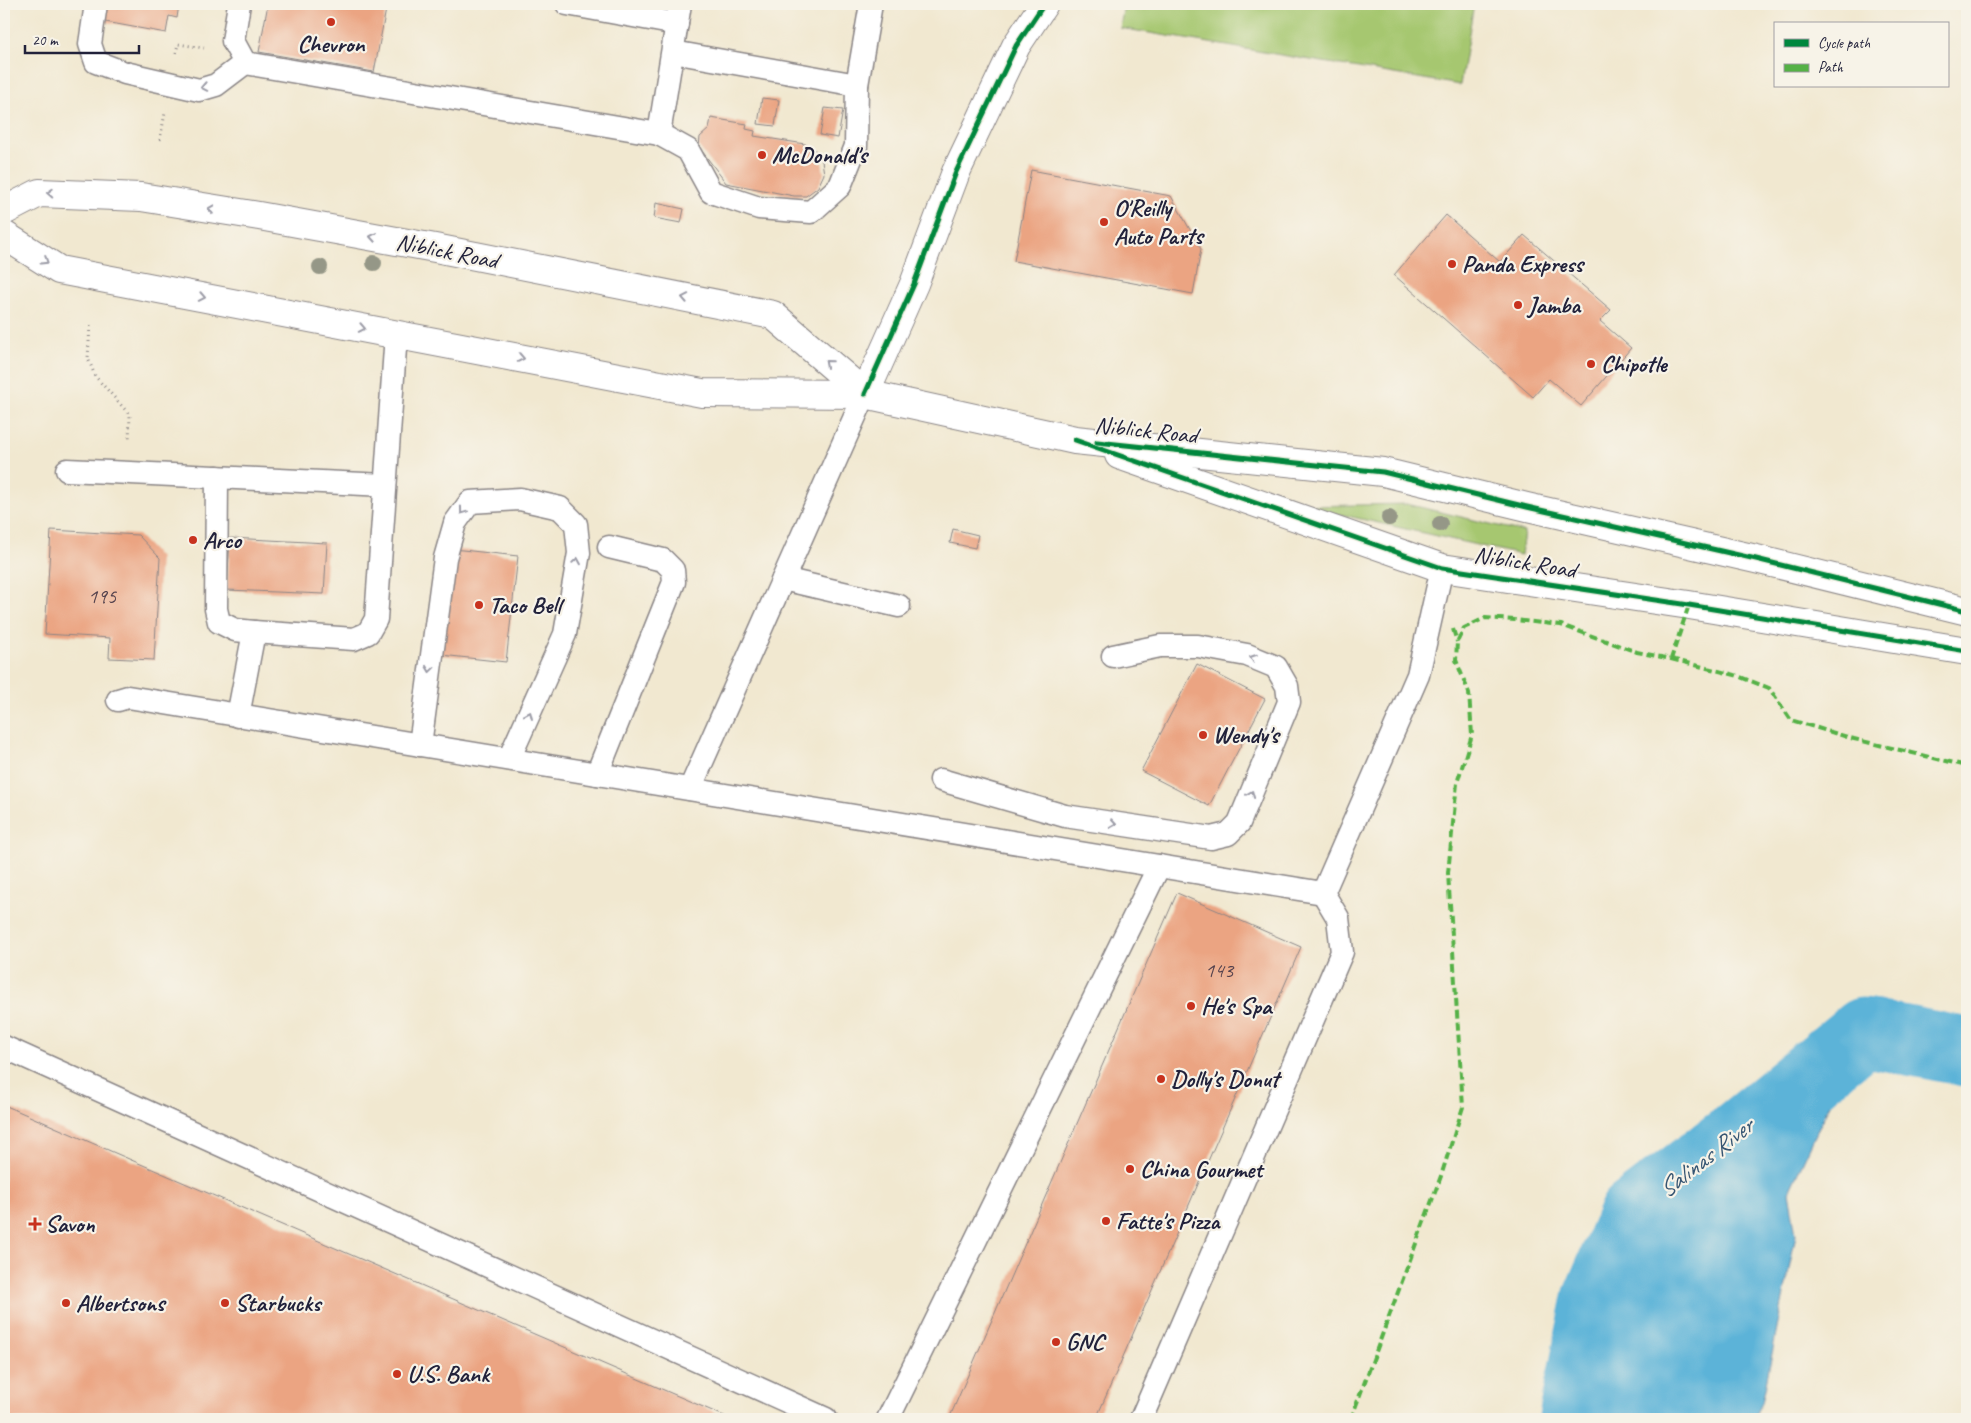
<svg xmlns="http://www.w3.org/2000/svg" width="1971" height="1423" font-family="Caveat,sans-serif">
  <rect width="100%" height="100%" fill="#f7f3e8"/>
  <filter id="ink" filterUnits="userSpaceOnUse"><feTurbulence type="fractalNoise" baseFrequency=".02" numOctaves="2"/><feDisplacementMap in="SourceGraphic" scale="10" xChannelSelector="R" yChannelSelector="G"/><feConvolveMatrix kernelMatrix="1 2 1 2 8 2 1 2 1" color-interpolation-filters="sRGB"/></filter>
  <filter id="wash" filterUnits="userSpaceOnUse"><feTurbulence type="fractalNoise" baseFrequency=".0096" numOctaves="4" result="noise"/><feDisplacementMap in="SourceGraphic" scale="20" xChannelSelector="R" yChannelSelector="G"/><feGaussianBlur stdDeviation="1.12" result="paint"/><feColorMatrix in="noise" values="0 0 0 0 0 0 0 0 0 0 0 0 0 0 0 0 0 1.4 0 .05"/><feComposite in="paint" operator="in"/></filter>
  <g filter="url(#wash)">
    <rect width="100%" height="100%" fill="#f1e8d0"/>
    <!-- green -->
    <g fill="#a6c770" stroke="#647456">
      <path d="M 1124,4 L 1474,4 L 1460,85 L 1120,28 Z"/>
      <path d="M 1407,504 L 1524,532 L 1521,555 L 1303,506 Z"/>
    </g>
    <!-- water -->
    <path fill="#5cb3d8" stroke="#3f6a8a" d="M 1863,1032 L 1789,1192 L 1796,1235 L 1762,1403 L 1754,1419 L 1573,1419 L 1597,1299 L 1633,1214 L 1731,1140 Z"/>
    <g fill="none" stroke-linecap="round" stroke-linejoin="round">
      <!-- river -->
      <path stroke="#5cb3d8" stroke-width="69" d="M 1573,1419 L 1597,1299 L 1633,1214 L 1731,1140 L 1863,1032 L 1967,1052"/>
    </g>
    <g id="blocks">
      <!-- building -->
      <g fill="#eba482">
        <path d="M 103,4 L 179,4 L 177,18 L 169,16 L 166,33 L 100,21 Z"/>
        <path d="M 268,4 L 387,4 L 374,72 L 259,52 Z"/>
        <path d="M 762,98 L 779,100 L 775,126 L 758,124 Z"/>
        <path d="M 825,108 L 843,110 L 838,138 L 820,135 Z"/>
        <path d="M 711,118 L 747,124 L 746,129 L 755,131 L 754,136 L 805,144 L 814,149 L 822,161 L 824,174 L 818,187 L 806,196 L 794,196 L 726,183 L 699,147 L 700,137 L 709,129 Z"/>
        <path d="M 1031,170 L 1171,196 L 1201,249 L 1193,294 L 1014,261 Z"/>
        <path d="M 656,203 L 684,209 L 681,223 L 654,218 Z"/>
        <path d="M 1446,215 L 1500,262 L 1524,235 L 1611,310 L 1600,321 L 1631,348 L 1581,406 L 1549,379 L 1533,397 L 1394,275 Z"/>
        <path d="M 953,529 L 978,535 L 975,548 L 950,543 Z"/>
        <path d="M 51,530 L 138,535 L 160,558 L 154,660 L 109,658 L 110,638 L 45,634 Z"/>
        <path d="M 230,538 L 327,543 L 324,594 L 227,590 Z"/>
        <path d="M 453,549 L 518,556 L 506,662 L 441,655 Z"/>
        <path d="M 1197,664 L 1265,699 L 1209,806 L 1141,771 Z"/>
        <path d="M 1177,893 L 1301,947 L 1096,1419 L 949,1419 Z"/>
        <path d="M 4,1105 L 731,1419 L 4,1419 Z"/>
      </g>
    </g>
  </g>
  <g filter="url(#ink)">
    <use href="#blocks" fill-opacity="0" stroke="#8a8586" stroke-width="1"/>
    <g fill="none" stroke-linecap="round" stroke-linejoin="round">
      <defs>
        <g id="lane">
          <path d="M 96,4 L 90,44 L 96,62 L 125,73 L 199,90 L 216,85 L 245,63"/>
          <path d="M 239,4 L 233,41 L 245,63 L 659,134 L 680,4"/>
          <path d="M 567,4 L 677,24"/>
          <path d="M 673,52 L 857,85 L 871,4"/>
          <path d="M 659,134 L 688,150 L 711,192 L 759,208 L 811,212 L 840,186 L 856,146 L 857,85"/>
          <path d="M 67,470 L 385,485"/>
          <path d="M 217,477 L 216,609 L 219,622 L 235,630 L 254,632"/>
          <path d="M 783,579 L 899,606"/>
          <path d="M 118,700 L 128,697 L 1323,893 L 1418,675 L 1442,568"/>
          <path d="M 238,716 L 254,632 L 354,639 L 368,633 L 376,619 L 396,334"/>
          <path d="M 420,745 L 445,558 L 455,523 L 470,502 L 520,499 L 560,508 L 576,524 L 579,553 L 565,634 L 509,759"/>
          <path d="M 597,774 L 674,582 L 673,570 L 663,560 L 609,547"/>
          <path d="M 941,780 L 1065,816 L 1211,838 L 1228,834 L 1239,823 L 1289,702 L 1287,686 L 1276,667 L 1247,655 L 1198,646 L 1160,646 L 1113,656"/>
          <path d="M 690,789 L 865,394"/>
          <path d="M 4,1047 L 826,1419"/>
          <path d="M 888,1419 L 1159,866"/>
          <path d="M 1141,1419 L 1342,952 L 1338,918 L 1323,893"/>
        </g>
        <path id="street" d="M 865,394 L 914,284 L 956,172 L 1016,46 L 1044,4"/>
        <g id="secondary">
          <path d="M 4,211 L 39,193 L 141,197 L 259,216 L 435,248 L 773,315 L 865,394"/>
          <path d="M 4,235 L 59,270 L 702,393 L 865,394 L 1075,440 L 1383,472 L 1527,507 L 1756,559 L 1967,611"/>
          <path d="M 1119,455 L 1442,568 L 1689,605 L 1967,651"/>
        </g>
      </defs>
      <!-- lane casing -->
      <use href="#lane" stroke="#8a8586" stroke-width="25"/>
      <!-- street casing -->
      <use href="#street" stroke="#8a8586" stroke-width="30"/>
      <!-- secondary casing -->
      <use href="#secondary" stroke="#8a8586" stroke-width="30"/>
      <!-- path -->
      <g stroke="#8a8586" stroke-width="3" stroke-dasharray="1 4" stroke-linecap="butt">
        <path d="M 176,53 L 178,44 L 204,48"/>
        <path d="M 160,140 L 165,113"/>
        <path d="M 90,326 L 88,358 L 95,376 L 130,415 L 129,441"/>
      </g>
      <!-- lane -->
      <use href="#lane" stroke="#fff" stroke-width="22"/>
      <!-- street -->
      <use href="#street" stroke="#fff" stroke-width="28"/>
      <!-- secondary -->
      <use href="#secondary" stroke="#fff" stroke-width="28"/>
      <!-- quiet -->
      <g stroke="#55b146" stroke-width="4" stroke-dasharray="8 4" stroke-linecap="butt">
        <path d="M 1453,629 L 1457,642"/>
        <path d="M 1671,659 L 1735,675 L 1769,688 L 1791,720 L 1854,739 L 1967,766"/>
        <path d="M 1351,1419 L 1441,1176 L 1463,1107 L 1448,873 L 1457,783 L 1472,735 L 1469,693 L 1456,660 L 1457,642 L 1464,628 L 1485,618 L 1515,620 L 1561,625 L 1637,652 L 1671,659 L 1689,605"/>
      </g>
      <defs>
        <g id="cycleway">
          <path d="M 865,394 L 914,284 L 956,172 L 1016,46 L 1044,4"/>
          <path d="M 1075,440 L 1442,568 L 1689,605 L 1967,651"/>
          <path d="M 1097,442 L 1383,472 L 1527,507 L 1756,559 L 1967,611"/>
        </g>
      </defs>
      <!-- cycleway casing -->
      <use href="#cycleway" stroke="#f7f3e8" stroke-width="8"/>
      <!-- cycleway -->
      <use href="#cycleway" stroke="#00873e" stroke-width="5"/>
    </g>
    <!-- trees -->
    <g fill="#959787">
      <circle cx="374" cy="263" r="8"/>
      <circle cx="320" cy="267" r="8"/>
      <circle cx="1389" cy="518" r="8"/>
      <circle cx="1440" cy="524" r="8"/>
    </g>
    <!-- one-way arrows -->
    <defs><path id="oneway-chevron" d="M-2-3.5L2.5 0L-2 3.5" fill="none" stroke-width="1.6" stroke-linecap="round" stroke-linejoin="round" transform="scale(1.25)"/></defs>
    <g stroke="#9c9ca7">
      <use href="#oneway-chevron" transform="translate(204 87) rotate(169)"/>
      <use href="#oneway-chevron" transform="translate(50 193) rotate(-177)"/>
      <use href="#oneway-chevron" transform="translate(211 209) rotate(-171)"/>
      <use href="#oneway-chevron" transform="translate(373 237) rotate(-170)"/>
      <use href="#oneway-chevron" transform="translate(45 261) rotate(32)"/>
      <use href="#oneway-chevron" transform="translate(202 297) rotate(11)"/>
      <use href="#oneway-chevron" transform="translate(685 298) rotate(-169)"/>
      <use href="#oneway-chevron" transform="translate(362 328) rotate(11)"/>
      <use href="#oneway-chevron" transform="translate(521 358) rotate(11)"/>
      <use href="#oneway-chevron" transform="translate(828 363) rotate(-139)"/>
      <use href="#oneway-chevron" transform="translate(463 511) rotate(126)"/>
      <use href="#oneway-chevron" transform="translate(577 561) rotate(-81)"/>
      <use href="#oneway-chevron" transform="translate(1253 658) rotate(-160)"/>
      <use href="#oneway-chevron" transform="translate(430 669) rotate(98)"/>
      <use href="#oneway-chevron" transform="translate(529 715) rotate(-66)"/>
      <use href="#oneway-chevron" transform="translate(1251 794) rotate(-68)"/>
      <use href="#oneway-chevron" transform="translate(1113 824) rotate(9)"/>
    </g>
  </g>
  <!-- markers -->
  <g fill="#c8321e" stroke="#f7f3e8" stroke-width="2">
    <circle cx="331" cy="22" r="5"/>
    <circle cx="762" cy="155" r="5"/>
    <circle cx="1104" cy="222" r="5"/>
    <circle cx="1452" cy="264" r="5"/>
    <circle cx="1518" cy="305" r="5"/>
    <circle cx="1591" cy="364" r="5"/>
    <circle cx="193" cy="540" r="5"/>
    <circle cx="479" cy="605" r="5"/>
    <circle cx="1203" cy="735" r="5"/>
    <circle cx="1191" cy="1006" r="5"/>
    <circle cx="1161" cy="1079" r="5"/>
    <circle cx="1130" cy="1169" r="5"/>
    <circle cx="1106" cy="1221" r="5"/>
    <path d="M32.5 1216.5h5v5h5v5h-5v5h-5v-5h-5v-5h5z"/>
    <circle cx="66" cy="1303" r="5"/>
    <circle cx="225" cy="1303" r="5"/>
    <circle cx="1056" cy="1342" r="5"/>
    <circle cx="397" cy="1374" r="5"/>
  </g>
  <g text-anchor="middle" stroke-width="4.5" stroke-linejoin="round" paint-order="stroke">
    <!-- number labels -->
    <g font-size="21" fill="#54424d">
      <text x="102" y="603">195</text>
      <text x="1219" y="977">143</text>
    </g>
    <!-- poi labels -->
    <g font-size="24" font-weight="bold" fill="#22223b" stroke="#f7f3e8" text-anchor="start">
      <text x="331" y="52" text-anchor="middle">Chevron</text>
      <text x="772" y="163">McDonald's</text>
      <text x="1114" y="216">O'Reilly<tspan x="1114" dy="28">Auto Parts</tspan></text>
      <text x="1462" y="272">Panda Express</text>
      <text x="1528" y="313">Jamba</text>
      <text x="1601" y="372">Chipotle</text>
      <text x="203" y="548">Arco</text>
      <text x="489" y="613">Taco Bell</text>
      <text x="1213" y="743">Wendy's</text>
      <text x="1201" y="1014">He's Spa</text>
      <text x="1171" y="1087">Dolly's Donut</text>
      <text x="1140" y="1177">China Gourmet</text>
      <text x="1116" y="1229">Fatte's Pizza</text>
      <text x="45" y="1232">Savon</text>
      <text x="76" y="1311">Albertsons</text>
      <text x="235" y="1311">Starbucks</text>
      <text x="1066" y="1350">GNC</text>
      <text x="407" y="1382">U.S. Bank</text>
    </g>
    <!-- street labels -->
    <g font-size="24" fill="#22223b" stroke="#f7f3e8">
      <text transform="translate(447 251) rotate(11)" y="8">Niblick Road</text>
      <text transform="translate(1146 430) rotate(6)" y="8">Niblick Road</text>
      <text transform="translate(1525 562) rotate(9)" y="8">Niblick Road</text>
    </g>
    <!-- water labels -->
    <g font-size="25" font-style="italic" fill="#365572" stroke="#f7f3e8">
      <text transform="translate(1705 1157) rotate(-38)" y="9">Salinas River</text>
    </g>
  </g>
  <!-- margin -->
  <rect width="1971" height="1423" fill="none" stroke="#f7f3e8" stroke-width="20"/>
  <!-- legend -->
  <rect x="1774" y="22" width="175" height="65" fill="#f7f3e8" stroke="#a29fa3"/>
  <rect x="1784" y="39" width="25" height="8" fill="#00873e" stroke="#a29fa3"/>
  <text x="1818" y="48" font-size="15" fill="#22223b">Cycle path</text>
  <rect x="1784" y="64" width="25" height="8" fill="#55b146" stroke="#a29fa3"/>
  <text x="1818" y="72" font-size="15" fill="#22223b">Path</text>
  <!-- scale -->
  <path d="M25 45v8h114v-8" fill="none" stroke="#22223b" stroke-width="2.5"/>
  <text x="32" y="45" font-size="15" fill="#22223b" stroke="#f7f3e8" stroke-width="4" paint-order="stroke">20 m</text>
</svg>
